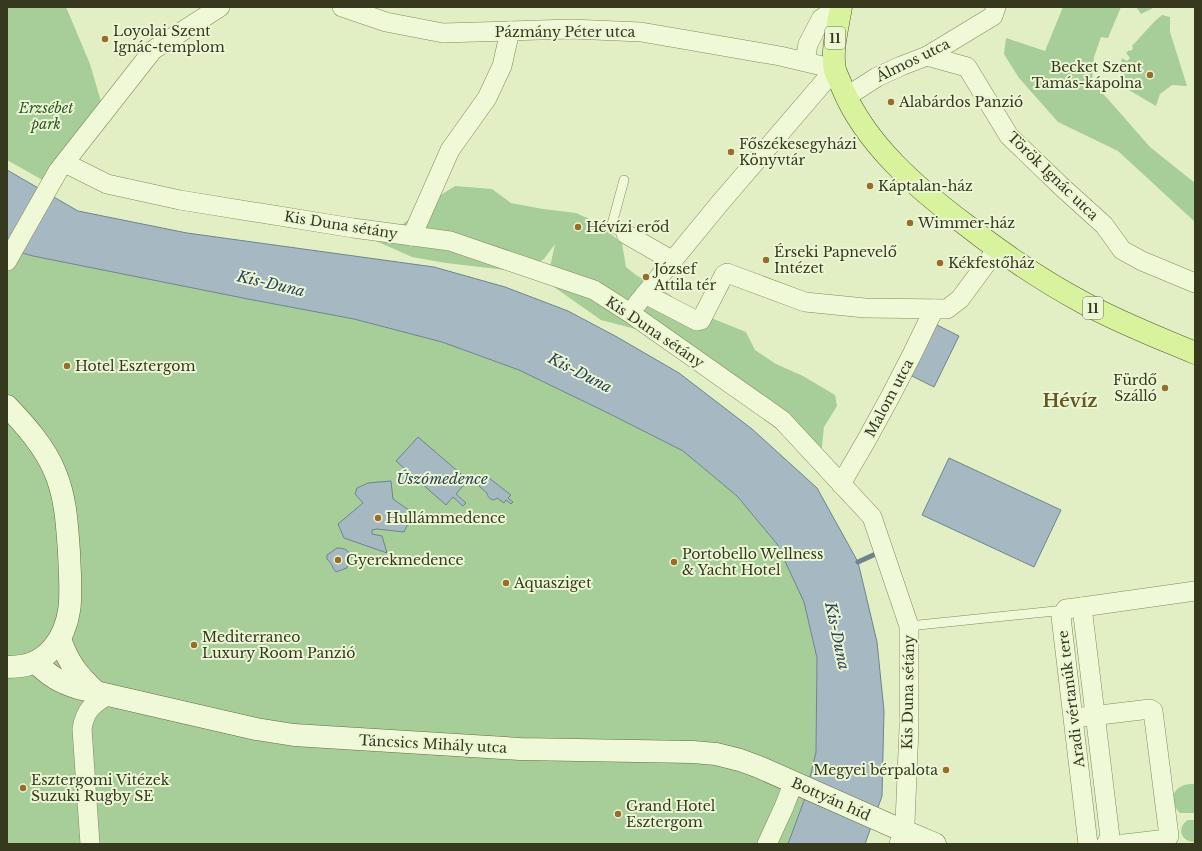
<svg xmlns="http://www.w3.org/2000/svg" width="1202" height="851" font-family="'Libre Baskerville',serif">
  <rect width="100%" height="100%" fill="#e2efc5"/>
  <!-- green -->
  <g fill="#a7cd98">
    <path d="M 7,7 L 66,7 L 90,64 L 102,105 L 46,182 L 7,160 Z"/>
    <path d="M 1063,7 L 1121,7 L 1108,38 L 1101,37 L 1094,57 L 1092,81 L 1150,147 L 1195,183 L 1195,222 L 1118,151 L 1058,122 L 1019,78 L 1004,54 L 1006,38 L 1045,51 Z"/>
    <path d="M 1136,7 L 1155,7 L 1141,14 Z"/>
    <path d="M 1162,15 L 1170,17 L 1170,32 L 1187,86 L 1172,85 L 1160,94 L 1156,106 L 1122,86 L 1121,64 L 1122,58 L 1127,61 L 1130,58 L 1126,53 L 1129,50 L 1131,51 L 1133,48 L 1132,46 L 1155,21 Z"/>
    <path d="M 455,186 L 492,189 L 511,203 L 543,209 L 576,213 L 596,222 L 622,243 L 626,267 L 636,275 L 670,295 L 684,307 L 746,332 L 755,350 L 776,364 L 803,376 L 835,395 L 837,406 L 824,427 L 821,456 L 805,453 L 760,415 L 643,331 L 601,320 L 554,287 L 550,267 L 555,244 L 544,259 L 524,272 L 446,263 L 412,257 L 376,241 L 371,232 L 395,230 L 407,221 L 415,211 Z"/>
    <path d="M 7,249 L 33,256 L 248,299 L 354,319 L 442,342 L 519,370 L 612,415 L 683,451 L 737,496 L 777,544 L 804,602 L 817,658 L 816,752 L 805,798 L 788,844 L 7,844 Z"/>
    <path d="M 1195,784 L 1195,813 L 1180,813 C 1172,805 1169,792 1182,786 C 1186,784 1191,784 1195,784 Z"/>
    <path d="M 1188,820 L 1195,820 L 1195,842 L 1194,842 C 1181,842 1176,827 1188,820 Z"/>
  </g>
  <!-- water -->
  <g fill="#a6b9c2" stroke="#6d8490">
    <path d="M 7,170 L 78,211 L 187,233 L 434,267 L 505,287 L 568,311 L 617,337 L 679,373 L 752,429 L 817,488 L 858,562 L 877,642 L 884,711 L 882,796 L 865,844 L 788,844 L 805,798 L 816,752 L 817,658 L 804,602 L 777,544 L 737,496 L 683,451 L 612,415 L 519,370 L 442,342 L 354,319 L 248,299 L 33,256 L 7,249 Z"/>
    <path d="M 935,324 L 959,336 L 934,387 L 910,375 Z"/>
    <path d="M 418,437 L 468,480 L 456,494 L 466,503 L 463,506 L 453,497 L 446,505 L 396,461 Z"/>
    <path d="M 949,458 L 1061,510 L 1034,567 L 922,515 Z"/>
    <path d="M 485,478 L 489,478 L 511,495 L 508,498 L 513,502 L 511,504 L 506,500 L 504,503 L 497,498 L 494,500 C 489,499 488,497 487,493 L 479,486 Z"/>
    <path d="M 391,481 L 393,499 L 413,513 L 404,532 L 377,529 L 372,530 L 372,534 L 382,536 L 387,553 L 344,538 L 338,524 L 363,503 L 355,494 L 357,488 L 368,483 Z"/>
    <path d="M 337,548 C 345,548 348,550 352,557 L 348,561 L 347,568 L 336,572 C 332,568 332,563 327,559 L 327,555 Z"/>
  </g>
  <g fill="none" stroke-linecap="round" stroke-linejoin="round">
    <!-- stream -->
    <path stroke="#6d8490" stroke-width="5" d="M 858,562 L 880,552"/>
    <defs>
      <g id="lane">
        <path d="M 624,180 L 612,224 L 615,229 L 626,234"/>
        <path d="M 909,626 L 1065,610"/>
      </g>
      <g id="street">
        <path d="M 342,7 L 386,22 L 443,33 L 571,29 L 641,32 L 780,56 L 835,69 L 720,203 L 637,304"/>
        <path d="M 927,56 L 967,67 L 1009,136 L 1063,188 L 1104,225 L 1122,250 L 1142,261 L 1195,283"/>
        <path d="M 805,61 L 808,44 L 821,19 L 838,7"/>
        <path d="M 846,97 L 877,77 L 901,66 L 927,56 L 993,16 L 996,7"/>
        <path d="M 65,163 L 107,184 L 180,200 L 353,228 L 450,241 L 594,290 L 630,313 L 782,420 L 872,517 L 909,626 L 909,728 L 905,823 L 904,831 L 899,844"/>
        <path d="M 626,234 L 673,261"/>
        <path d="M 412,236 L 450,150 L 487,98 L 502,66 L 510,31"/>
        <path d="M 7,261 L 58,171 L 153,50 L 220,7"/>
        <path d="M 645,294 L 697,321 L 701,320 L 724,275 L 727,273 L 805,302 L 865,308 L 947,309 L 960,299 L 997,249"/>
        <path d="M 841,484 C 875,427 906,369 934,309"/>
        <path d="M 1082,607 L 1195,591"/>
        <path d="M 1083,717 L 1150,709 L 1153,711 L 1169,836 L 1167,839 L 1124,844"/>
        <path d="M 90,844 L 82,729 C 85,710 92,705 108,695"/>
        <path d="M 767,844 L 784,807 L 791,789"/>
        <path d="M 1088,844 L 1061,617 L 1066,609 L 1082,607 L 1110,837 L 1106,844"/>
      </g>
      <g id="secondary">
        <path d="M 7,406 C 25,425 45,447 55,472 C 66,498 67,525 69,552 C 70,586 76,620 53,648 C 40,663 26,667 7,667"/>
        <path d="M 60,639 C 69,664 77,674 96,692"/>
        <path d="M 36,663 C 50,676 59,682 78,688 L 256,729 L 294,735 L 520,749 L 693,752 L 716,754 L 740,760 L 759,767 L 890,825 L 935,844"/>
      </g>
      <path id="primary" d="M 841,7 C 838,26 831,51 835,70 C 837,76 840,81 842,87 C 865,144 918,189 966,225 C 1003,254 1041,280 1082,302 C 1118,322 1157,337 1195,353"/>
    </defs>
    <!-- lane casing -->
    <use href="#lane" stroke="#838a5b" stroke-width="10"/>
    <!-- street casing -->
    <use href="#street" stroke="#838a5b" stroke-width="20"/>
    <!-- secondary casing -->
    <use href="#secondary" stroke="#676b3e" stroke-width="23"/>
    <!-- primary casing -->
    <use href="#primary" stroke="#55572f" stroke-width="23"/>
    <!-- lane -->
    <use href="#lane" stroke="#eff9d8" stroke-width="9"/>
    <!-- street -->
    <use href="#street" stroke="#eff9d8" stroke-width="19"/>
    <!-- secondary -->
    <use href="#secondary" stroke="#eff9d8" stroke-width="22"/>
    <!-- primary -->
    <use href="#primary" stroke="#d9f29d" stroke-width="22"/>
  </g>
  <!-- markers -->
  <g fill="#996c2a" stroke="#ebf6d4" stroke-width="1.5">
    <circle cx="105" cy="39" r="4"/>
    <circle cx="1150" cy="75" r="4"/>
    <circle cx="891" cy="102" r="4"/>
    <circle cx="731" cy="152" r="4"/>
    <circle cx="870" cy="186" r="4"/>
    <circle cx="910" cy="223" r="4"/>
    <circle cx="578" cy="227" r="4"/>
    <circle cx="766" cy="260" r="4"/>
    <circle cx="940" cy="263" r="4"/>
    <circle cx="646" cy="277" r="4"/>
    <circle cx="67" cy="366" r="4"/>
    <circle cx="1165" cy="388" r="4"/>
    <circle cx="378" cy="518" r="4"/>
    <circle cx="338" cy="560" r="4"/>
    <circle cx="674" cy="562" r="4"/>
    <circle cx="506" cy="583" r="4"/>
    <circle cx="194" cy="645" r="4"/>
    <circle cx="946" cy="770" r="4"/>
    <circle cx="23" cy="788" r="4"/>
    <circle cx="618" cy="814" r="4"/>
  </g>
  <g text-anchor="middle" stroke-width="4" stroke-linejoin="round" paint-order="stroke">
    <!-- shield labels -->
    <g fill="#ebf6d4" stroke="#6d7255" stroke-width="1">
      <rect x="825" y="27" width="20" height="22" rx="3"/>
      <rect x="1083" y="297" width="20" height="22" rx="3"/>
    </g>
    <g font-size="13" font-weight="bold" fill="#37391f">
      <text x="835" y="43">11</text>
      <text x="1093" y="313">11</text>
    </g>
    <!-- poi labels -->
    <g font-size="14" fill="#37391f" stroke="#ebf6d4" text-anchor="start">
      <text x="113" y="36">Loyolai Szent<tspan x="113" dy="16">Ignác-templom</tspan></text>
      <text x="1142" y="72" text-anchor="end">Becket Szent<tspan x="1142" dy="16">Tamás-kápolna</tspan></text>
      <text x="899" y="107">Alabárdos Panzió</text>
      <text x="739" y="149">Főszékesegyházi<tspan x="739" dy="16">Könyvtár</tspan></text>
      <text x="878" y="191">Káptalan-ház</text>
      <text x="918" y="228">Wimmer-ház</text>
      <text x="586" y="232">Hévízi erőd</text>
      <text x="774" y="257">Érseki Papnevelő<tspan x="774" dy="16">Intézet</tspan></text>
      <text x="948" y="268">Kékfestőház</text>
      <text x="654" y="274">József<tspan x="654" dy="16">Attila tér</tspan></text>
      <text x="75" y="371">Hotel Esztergom</text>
      <text x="1157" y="385" text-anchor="end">Fürdő<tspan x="1157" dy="16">Szálló</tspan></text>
      <text x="386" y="523">Hullámmedence</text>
      <text x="682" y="559">Portobello Wellness<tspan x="682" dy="16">&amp; Yacht Hotel</tspan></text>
      <text x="346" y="565">Gyerekmedence</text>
      <text x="514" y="588">Aquasziget</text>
      <text x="202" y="642">Mediterraneo<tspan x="202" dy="16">Luxury Room Panzió</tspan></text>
      <text x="938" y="775" text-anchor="end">Megyei bérpalota</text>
      <text x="31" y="785">Esztergomi Vitézek<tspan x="31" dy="16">Suzuki Rugby SE</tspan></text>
      <text x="626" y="811">Grand Hotel<tspan x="626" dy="16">Esztergom</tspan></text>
    </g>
    <!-- street labels -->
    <g font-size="14" fill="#37391f" stroke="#ebf6d4">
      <text x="565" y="37">Pázmány Péter utca</text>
      <text transform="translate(913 60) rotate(-26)" y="5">Álmos utca</text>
      <text transform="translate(1053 176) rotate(44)" y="5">Török Ignác utca</text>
      <text transform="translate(341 225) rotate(9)" y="5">Kis Duna sétány</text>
      <text transform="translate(655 332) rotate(34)" y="5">Kis Duna sétány</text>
      <text transform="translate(889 398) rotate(-62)" y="5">Malom utca</text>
      <text transform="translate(908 692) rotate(-89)" y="5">Kis Duna sétány</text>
      <text transform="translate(1071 699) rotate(-97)" y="5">Aradi vértanúk tere</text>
      <text transform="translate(433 744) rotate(3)" y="5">Táncsics Mihály utca</text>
      <text transform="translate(831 799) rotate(24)" y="5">Bottyán híd</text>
    </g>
    <!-- park labels -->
    <g font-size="14" font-style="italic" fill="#2c5625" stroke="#ebf6d4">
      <text x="46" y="113">Erzsébet<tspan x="46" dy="16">park</tspan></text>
    </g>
    <!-- water labels -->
    <g font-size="15" font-style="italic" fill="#2e4259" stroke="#ebf6d4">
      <text transform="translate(271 284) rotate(13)" y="5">Kis-Duna</text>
      <text transform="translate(580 373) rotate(27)" y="5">Kis-Duna</text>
      <text x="442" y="484">Úszómedence</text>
      <text transform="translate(837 636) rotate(78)" y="5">Kis-Duna</text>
    </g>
    <!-- district labels -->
    <g font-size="18" font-weight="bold" fill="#66581e" stroke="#ebf6d4">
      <text x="1070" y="407">Hévíz</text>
    </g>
  </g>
  <!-- border -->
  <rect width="1202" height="851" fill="none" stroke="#37391f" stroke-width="16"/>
</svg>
